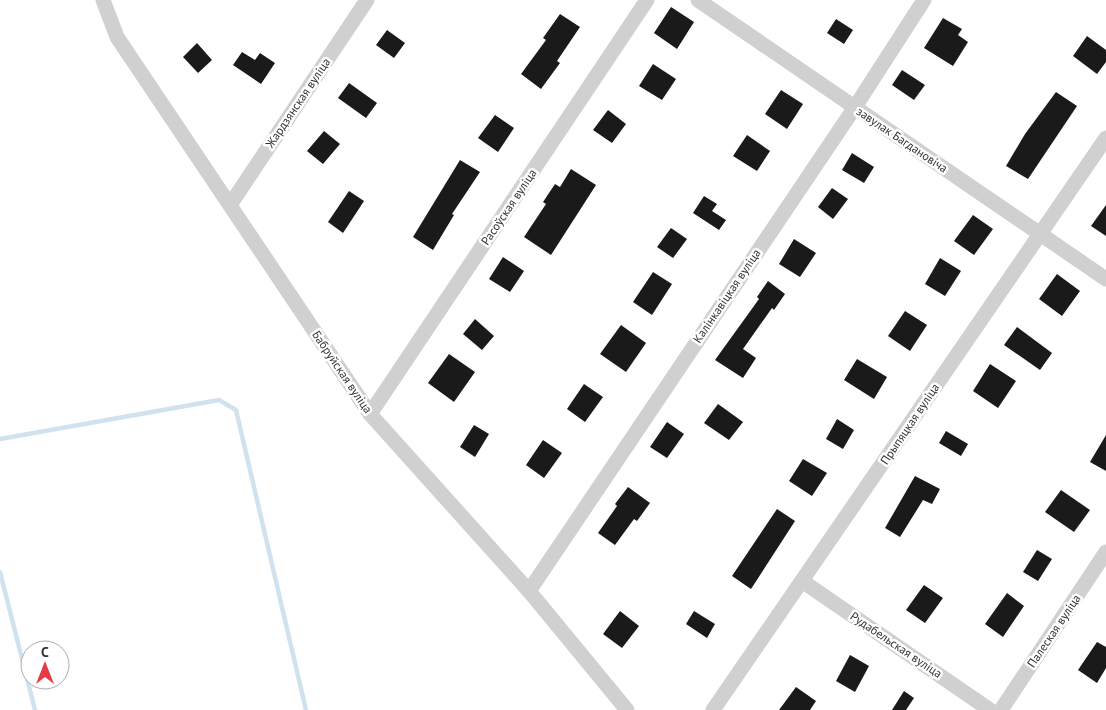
<svg xmlns="http://www.w3.org/2000/svg" width="1106" height="710" font-family="'PT Sans',sans-serif">
  <rect width="100%" height="100%" fill="#fff"/>
  <g fill="none" stroke-linecap="round" stroke-linejoin="round">
    <!-- stream -->
    <g stroke="#cfe2ee" stroke-width="4.5">
      <path d="M 0,439 L 219,400 L 236,410 L 306,710"/>
      <path d="M 0,572 L 35,710"/>
    </g>
  </g>
  <!-- building -->
  <g fill="#1a1a1a">
    <path d="M 671,7 L 694,22 L 677,49 L 654,33 Z"/>
    <path d="M 560,14 L 580,27 L 557,61 L 560,63 L 541,89 L 521,74 L 546,40 L 543,38 Z"/>
    <path d="M 943,18 L 962,29 L 958,35 L 968,42 L 953,66 L 924,48 Z"/>
    <path d="M 836,19 L 853,30 L 844,44 L 827,33 Z"/>
    <path d="M 387,30 L 405,43 L 394,58 L 376,45 Z"/>
    <path d="M 1087,36 L 1106,50 L 1106,62 L 1097,74 L 1073,56 Z"/>
    <path d="M 197,43 L 212,60 L 198,73 L 183,57 Z"/>
    <path d="M 242,52 L 255,60 L 260,53 L 275,63 L 261,84 L 233,65 Z"/>
    <path d="M 653,64 L 676,79 L 662,100 L 639,86 Z"/>
    <path d="M 902,70 L 925,85 L 914,100 L 892,85 Z"/>
    <path d="M 349,83 L 377,103 L 366,118 L 338,98 Z"/>
    <path d="M 781,90 L 803,104 L 787,129 L 765,114 Z"/>
    <path d="M 1056,92 L 1077,106 L 1028,179 L 1006,166 L 1025,134 Z"/>
    <path d="M 608,110 L 626,124 L 612,143 L 593,130 Z"/>
    <path d="M 495,115 L 514,128 L 498,152 L 478,138 Z"/>
    <path d="M 324,131 L 340,144 L 323,164 L 307,151 Z"/>
    <path d="M 747,135 L 770,151 L 757,171 L 733,156 Z"/>
    <path d="M 852,153 L 874,167 L 864,183 L 842,170 Z"/>
    <path d="M 460,160 L 480,172 L 452,214 L 454,215 L 433,250 L 413,237 Z"/>
    <path d="M 571,169 L 596,185 L 551,255 L 524,237 L 546,204 L 543,202 L 555,184 L 560,187 Z"/>
    <path d="M 832,188 L 848,199 L 833,219 L 818,207 Z"/>
    <path d="M 349,191 L 364,201 L 343,233 L 328,222 Z"/>
    <path d="M 704,196 L 717,204 L 712,211 L 726,220 L 719,230 L 693,213 Z"/>
    <path d="M 1106,205 L 1106,236 L 1091,226 Z"/>
    <path d="M 973,215 L 993,229 L 974,255 L 954,241 Z"/>
    <path d="M 671,228 L 687,239 L 673,258 L 657,247 Z"/>
    <path d="M 794,239 L 816,253 L 800,277 L 779,264 Z"/>
    <path d="M 503,257 L 524,271 L 510,292 L 489,279 Z"/>
    <path d="M 940,258 L 961,271 L 945,296 L 925,284 Z"/>
    <path d="M 653,272 L 672,284 L 652,315 L 633,302 Z"/>
    <path d="M 1057,274 L 1080,291 L 1062,316 L 1039,299 Z"/>
    <path d="M 768,281 L 785,294 L 774,310 L 772,308 L 743,349 L 756,358 L 743,378 L 715,360 L 759,299 L 757,297 Z"/>
    <path d="M 905,311 L 927,325 L 910,351 L 888,336 Z"/>
    <path d="M 475,319 L 494,336 L 482,350 L 463,334 Z"/>
    <path d="M 621,325 L 646,343 L 626,372 L 600,354 Z"/>
    <path d="M 1017,327 L 1052,353 L 1040,370 L 1004,345 Z"/>
    <path d="M 449,354 L 475,372 L 454,402 L 428,383 Z"/>
    <path d="M 857,359 L 887,377 L 874,399 L 844,380 Z"/>
    <path d="M 990,364 L 1016,381 L 998,408 L 973,391 Z"/>
    <path d="M 584,384 L 603,397 L 585,422 L 567,409 Z"/>
    <path d="M 718,404 L 743,422 L 729,440 L 704,423 Z"/>
    <path d="M 837,419 L 854,430 L 843,449 L 826,439 Z"/>
    <path d="M 667,422 L 684,434 L 667,458 L 650,447 Z"/>
    <path d="M 474,425 L 489,434 L 475,457 L 460,447 Z"/>
    <path d="M 946,431 L 968,444 L 961,456 L 939,443 Z"/>
    <path d="M 1106,435 L 1106,471 L 1090,462 Z"/>
    <path d="M 543,440 L 562,453 L 544,478 L 526,465 Z"/>
    <path d="M 803,459 L 827,473 L 812,496 L 789,481 Z"/>
    <path d="M 915,476 L 940,489 L 932,504 L 923,500 L 900,537 L 885,528 Z"/>
    <path d="M 628,487 L 650,503 L 637,521 L 634,519 L 615,545 L 598,533 L 617,506 L 615,504 Z"/>
    <path d="M 1061,490 L 1090,510 L 1074,532 L 1045,512 Z"/>
    <path d="M 777,509 L 795,521 L 751,589 L 732,576 Z"/>
    <path d="M 1037,550 L 1052,559 L 1038,581 L 1023,572 Z"/>
    <path d="M 924,585 L 943,598 L 925,623 L 906,610 Z"/>
    <path d="M 1007,593 L 1024,606 L 1003,637 L 985,624 Z"/>
    <path d="M 620,611 L 639,626 L 622,648 L 603,634 Z"/>
    <path d="M 694,611 L 715,624 L 707,638 L 686,624 Z"/>
    <path d="M 1097,642 L 1106,647 L 1106,668 L 1097,683 L 1078,670 Z"/>
    <path d="M 850,655 L 869,666 L 855,692 L 836,681 Z"/>
    <path d="M 796,687 L 816,701 L 810,710 L 779,710 Z"/>
    <path d="M 904,691 L 914,698 L 906,710 L 892,710 Z"/>
  </g>
  <g fill="none" stroke-linecap="round" stroke-linejoin="round">
    <!-- minor -->
    <g stroke="#d0d0d0" stroke-width="15">
      <path d="M 103,0 L 117,37 L 370,414 L 529,591 L 627,710"/>
      <path d="M 698,0 L 1106,279"/>
      <path d="M 230,205 L 367,0"/>
      <path d="M 370,414 L 647,0"/>
      <path d="M 802,581 L 990,710"/>
      <path d="M 529,591 L 855,107 L 924,0"/>
      <path d="M 713,710 L 1106,138"/>
      <path d="M 1001,710 L 1106,552"/>
    </g>
  </g>
  <g text-anchor="middle" stroke-width="5" stroke-linejoin="round" paint-order="stroke">
    <!-- street labels -->
    <g font-size="12" fill="#333" stroke="#fff">
      <text transform="translate(298 103) rotate(-56)" y="4">Жардзянская вуліца</text>
      <text transform="translate(902 140) rotate(34)" y="4">завулак Багдановіча</text>
      <text transform="translate(509 207) rotate(-56)" y="4">Расоўская вуліца</text>
      <text transform="translate(727 296) rotate(-56)" y="4">Калінкавіцкая вуліца</text>
      <text transform="translate(342 372) rotate(56)" y="4">Бабруйская вуліца</text>
      <text transform="translate(910 424) rotate(-56)" y="4">Прыпяцкая вуліца</text>
      <text transform="translate(1054 631) rotate(-56)" y="4">Палеская вуліца</text>
      <text transform="translate(896 645) rotate(34)" y="4">Рудабельская вуліца</text>
    </g>
  </g>
  <!-- north arrow -->
  <g transform="translate(45 665)"><circle r="24" fill="#ffffff" stroke="#adadad"/>
  <path d="M0-4L9 19L0 12L-9 19Z" fill="#e63946"/>
  <text y="-8" font-size="14" font-weight="bold" text-anchor="middle" fill="#333333">С</text>
  </g>
</svg>
